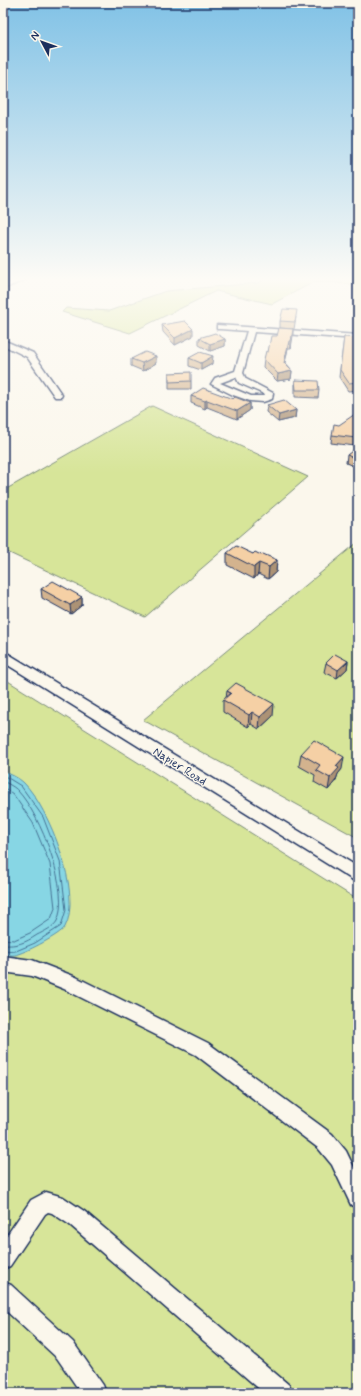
<svg xmlns="http://www.w3.org/2000/svg" width="361" height="1396" font-family="Mynerve,sans-serif">
  <rect width="100%" height="100%" fill="#fbf7ec"/>
  <filter id="ink" filterUnits="userSpaceOnUse"><feTurbulence type="fractalNoise" baseFrequency=".025" numOctaves="2"/><feDisplacementMap in="SourceGraphic" scale="8" xChannelSelector="R" yChannelSelector="G"/><feConvolveMatrix kernelMatrix="1 2 1 2 8 2 1 2 1" color-interpolation-filters="sRGB"/></filter>
  <g filter="url(#ink)">
    <!-- green -->
    <g fill="#d7e599" stroke="#798a7c">
      <path d="M 267,278 L 358,278 L 358,285 L 316,281 L 272,304 L 216,291 L 130,333 L 62,312 L 66,308 L 109,311 L 166,291 L 258,283 Z"/>
      <path d="M 152,406 L 308,477 L 145,617 L 3,550 L 3,491 Z"/>
      <path d="M 358,542 L 358,838 L 143,720 Z"/>
      <path d="M 3,678 L 358,900 L 358,1393 L 3,1393 Z"/>
    </g>
    <!-- water -->
    <path fill="#87d6e4" stroke="#5c93ae" d="M 3,771 C 10,774 19,778 24,783 C 49,808 83,894 65,927 C 60,935 28,951 18,954 C 14,956 8,955 3,954 Z"/>
    <g fill="none" stroke-linecap="round" stroke-linejoin="round">
      <!-- shore -->
      <g stroke="#467294" stroke-width="1">
        <path d="M 3,775 L 21,786 L 43,817 L 60,861 L 66,910 L 61,926 L 35,943 L 16,951 L 3,950"/>
        <path d="M 3,781 C 8,784 15,787 18,791 C 40,814 71,892 57,921 C 54,927 43,932 37,935 C 25,943 17,946 3,945"/>
        <path d="M 3,787 L 13,794 L 33,823 L 50,864 L 55,908 L 51,919 L 30,933 L 14,940 L 3,939"/>
      </g>
      <defs>
        <g id="minor">
          <path d="M 19,278 L 29,278 L 3,289 L 3,284 Z"/>
          <path d="M 217,325 L 358,335 L 358,339 L 254,332 L 243,373 L 246,379 L 273,393 L 272,399 L 263,402 L 250,401 L 233,395 L 211,384 L 215,378 L 235,371 L 247,331 L 220,329 L 217,329 ZM 236,377 L 239,383 L 264,394 L 265,396 L 251,396 L 220,383 Z"/>
          <path d="M 3,340 L 33,353 L 62,395 L 61,397 L 55,397 L 27,357 L 3,345 Z"/>
          <path d="M 3,652 L 7,653 L 358,867 L 358,882 L 353,880 L 3,662 Z"/>
          <path d="M 3,956 L 32,960 L 76,977 L 208,1043 L 332,1134 L 346,1151 L 358,1176 L 358,1208 L 351,1205 L 332,1165 L 318,1148 L 196,1055 L 64,989 L 32,976 L 3,972 Z"/>
          <path d="M 46,1192 L 63,1197 L 84,1211 L 289,1385 L 292,1393 L 264,1393 L 70,1225 L 52,1213 L 48,1212 L 45,1214 L 10,1266 L 3,1269 L 3,1241 L 31,1200 Z"/>
          <path d="M 3,1282 L 11,1285 L 73,1342 L 103,1385 L 106,1393 L 81,1393 L 57,1358 L 3,1308 Z"/>
        </g>
      </defs>
      <!-- minor casing -->
      <use href="#minor" stroke="#1b2f5e" stroke-width="3"/>
      <!-- minor -->
      <use href="#minor" fill="#fbf7ec" fill-rule="evenodd"/>
    </g>
    <!-- wall -->
    <g fill="#d3b38e" stroke="#1b2f5e">
      <path d="M 296,317 L 294,329 L 280,328 L 280,321 Z"/>
      <path d="M 162,325 L 193,336 L 175,345 L 163,332 Z"/>
      <path d="M 293,329 L 291,348 L 288,348 L 285,363 L 292,371 L 291,379 L 277,381 L 263,367 L 264,359 L 277,336 Z"/>
      <path d="M 344,337 L 358,338 L 358,390 L 348,391 L 339,377 Z"/>
      <path d="M 199,338 L 225,339 L 225,346 L 210,351 L 199,345 Z"/>
      <path d="M 189,358 L 212,364 L 201,370 L 189,366 Z"/>
      <path d="M 131,359 L 156,363 L 143,371 L 131,366 Z"/>
      <path d="M 169,373 L 191,381 L 191,389 L 169,389 Z"/>
      <path d="M 295,380 L 319,390 L 318,398 L 295,397 Z"/>
      <path d="M 191,396 L 233,399 L 250,403 L 250,410 L 237,419 L 207,407 L 205,409 L 191,403 Z"/>
      <path d="M 267,405 L 296,410 L 295,418 L 278,422 L 266,412 Z"/>
      <path d="M 358,427 L 355,446 L 331,443 L 332,435 Z"/>
      <path d="M 358,449 L 358,468 L 346,463 L 347,455 Z"/>
      <path d="M 227,553 L 253,554 L 261,555 L 277,560 L 276,572 L 268,579 L 258,574 L 254,579 L 227,565 Z"/>
      <path d="M 41,589 L 82,597 L 82,605 L 71,614 L 42,598 Z"/>
      <path d="M 348,661 L 347,669 L 337,678 L 324,672 L 326,663 Z"/>
      <path d="M 227,691 L 273,716 L 259,729 L 251,724 L 248,727 L 223,712 L 223,700 L 226,698 Z"/>
      <path d="M 301,754 L 342,769 L 338,774 L 336,780 L 328,790 L 314,782 L 315,775 L 299,766 Z"/>
    </g>
    <!-- shaded-wall -->
    <g fill="#ac9274" stroke="#1b2f5e">
      <path d="M 193,329 L 193,336 L 175,345 L 175,338 Z"/>
      <path d="M 293,329 L 293,336 L 291,348 L 291,341 Z"/>
      <path d="M 225,339 L 225,346 L 210,351 L 210,344 Z"/>
      <path d="M 289,341 L 288,348 L 283,370 L 284,363 Z"/>
      <path d="M 156,356 L 156,363 L 143,371 L 142,363 Z"/>
      <path d="M 213,356 L 212,364 L 201,370 L 201,363 Z"/>
      <path d="M 292,371 L 291,379 L 277,381 L 278,374 Z"/>
      <path d="M 207,400 L 207,407 L 205,409 L 205,401 Z"/>
      <path d="M 250,403 L 250,410 L 237,419 L 237,411 Z"/>
      <path d="M 296,410 L 295,418 L 278,422 L 279,415 Z"/>
      <path d="M 277,560 L 276,572 L 268,579 L 269,567 Z"/>
      <path d="M 259,563 L 258,574 L 254,579 L 254,567 Z"/>
      <path d="M 82,597 L 82,605 L 71,614 L 70,605 Z"/>
      <path d="M 348,661 L 347,669 L 337,678 L 338,670 Z"/>
      <path d="M 274,704 L 273,716 L 259,729 L 260,717 Z"/>
      <path d="M 252,712 L 251,724 L 248,727 L 249,715 Z"/>
      <path d="M 344,757 L 342,769 L 338,774 L 336,780 L 328,790 L 330,778 L 336,766 Z"/>
    </g>
    <!-- building -->
    <g fill="#f5d0a5" stroke="#1b2f5e">
      <path d="M 283,309 L 297,310 L 295,322 L 280,321 Z"/>
      <path d="M 185,321 L 193,329 L 175,338 L 162,325 Z"/>
      <path d="M 279,328 L 293,329 L 291,341 L 289,341 L 284,363 L 292,371 L 278,374 L 264,359 L 266,351 L 268,352 L 271,336 L 277,336 Z"/>
      <path d="M 215,333 L 225,339 L 210,344 L 199,338 Z"/>
      <path d="M 344,337 L 358,338 L 358,382 L 349,383 L 340,370 Z"/>
      <path d="M 145,352 L 156,356 L 142,363 L 131,359 Z"/>
      <path d="M 200,352 L 213,356 L 201,363 L 189,358 Z"/>
      <path d="M 191,372 L 191,381 L 169,382 L 169,373 Z"/>
      <path d="M 295,380 L 318,381 L 319,390 L 296,390 Z"/>
      <path d="M 203,388 L 233,399 L 235,397 L 250,403 L 237,411 L 207,400 L 205,401 L 191,396 Z"/>
      <path d="M 284,400 L 296,410 L 279,415 L 267,405 Z"/>
      <path d="M 358,412 L 358,426 L 356,438 L 332,435 L 334,424 L 339,425 Z"/>
      <path d="M 356,448 L 358,449 L 358,460 L 347,455 Z"/>
      <path d="M 236,546 L 253,554 L 255,552 L 261,555 L 263,554 L 277,560 L 269,567 L 259,563 L 254,567 L 227,553 Z"/>
      <path d="M 53,581 L 82,597 L 70,605 L 41,589 Z"/>
      <path d="M 335,654 L 348,661 L 338,670 L 326,663 Z"/>
      <path d="M 236,683 L 274,704 L 260,717 L 252,712 L 249,715 L 223,700 L 231,693 L 227,691 Z"/>
      <path d="M 314,740 L 344,757 L 336,766 L 339,768 L 330,778 L 316,770 L 320,765 L 301,754 Z"/>
    </g>
  </g>
  <!-- sky -->
  <linearGradient id="sky" x2="0" y2="1"><stop stop-color="#81c2e6"/><stop offset="0.59" stop-color="#fdfbf6"/><stop offset="1" stop-color="#fdfbf6" stop-opacity="0"/></linearGradient>
  <rect width="361" height="473" fill="url(#sky)"/>
  <g text-anchor="middle" stroke-width="3" stroke-linejoin="round" paint-order="stroke">
    <!-- street labels -->
    <g font-size="12" fill="#1b2f5e" stroke="#fbf7ec">
      <text transform="translate(180 766) rotate(32)" y="4">Napier Road</text>
    </g>
  </g>
  <!-- margin -->
  <rect width="361" height="1396" fill="none" stroke="#fbf7ec" stroke-width="16"/>
  <rect x="8" y="8" width="345" height="1380" fill="none" stroke="#1b2f5e" stroke-width="1.5" filter="url(#ink)"/>
  <!-- north arrow -->
  <g transform="translate(42 42) rotate(311)" stroke="#fbf7ec" stroke-width="3" paint-order="stroke">
  <path d="M0-3L7 15L0 10L-7 15Z" fill="#1b2f5e"/>
  <text y="-6" font-size="11" font-weight="bold" text-anchor="middle" fill="#1b2f5e">N</text>
  </g>
</svg>
